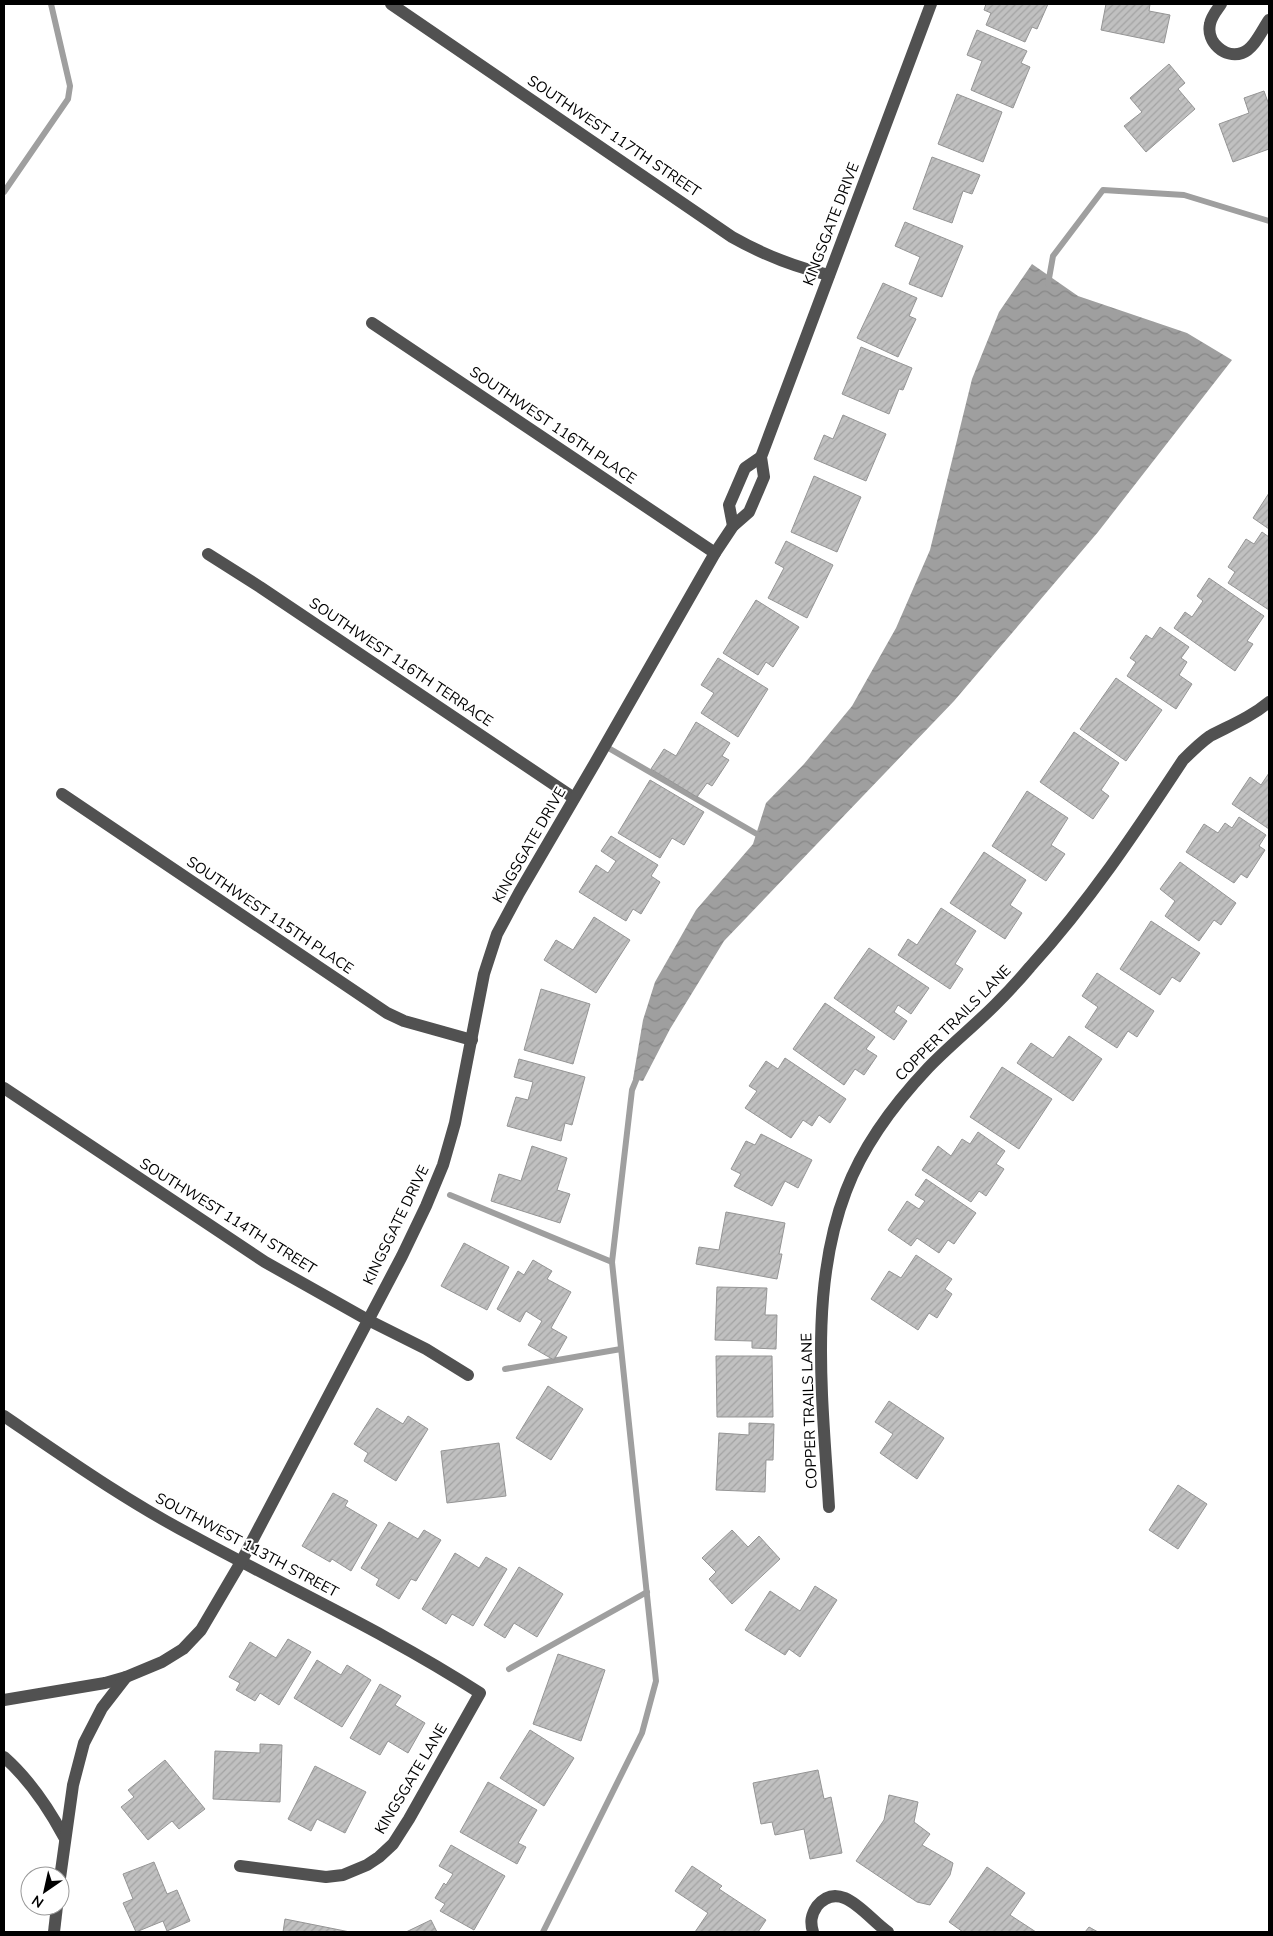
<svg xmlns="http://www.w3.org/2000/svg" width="1273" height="1936" font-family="'Nunito Sans',sans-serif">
  <defs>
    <pattern id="water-waves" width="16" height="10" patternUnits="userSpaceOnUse" patternTransform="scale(1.25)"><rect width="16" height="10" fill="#9f9f9f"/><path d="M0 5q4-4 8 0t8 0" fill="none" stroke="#878787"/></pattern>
    <pattern id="building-hatch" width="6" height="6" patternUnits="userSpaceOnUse" patternTransform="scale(1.25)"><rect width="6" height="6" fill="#c0c0c0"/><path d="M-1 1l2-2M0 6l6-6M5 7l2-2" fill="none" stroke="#a3a3a3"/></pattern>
  </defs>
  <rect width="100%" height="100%" fill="#fff"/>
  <!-- water -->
  <path fill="url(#water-waves)" d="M 1032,264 L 1078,296 L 1187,333 L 1232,360 L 1098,532 L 954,701 L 724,941 L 670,1029 L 643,1081 L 633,1079 L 643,1020 L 655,982 L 696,910 L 753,844 L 766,803 L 804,764 L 852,706 L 896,628 L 930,550 L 972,379 L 999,312 Z"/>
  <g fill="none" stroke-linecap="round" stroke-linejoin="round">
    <!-- stream -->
    <g stroke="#9f9f9f" stroke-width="6">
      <path d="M 4,192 L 68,99 L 70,86 L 51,4"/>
      <path d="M 1048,284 L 1053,256 L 1103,190 L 1184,195 L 1269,221"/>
      <path d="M 605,746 L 762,837"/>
      <path d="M 450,1195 L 612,1262"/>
      <path d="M 505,1369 L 621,1349"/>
      <path d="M 509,1669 L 647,1592"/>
      <path d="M 543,1932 L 642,1733 L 656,1681 L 612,1262 L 632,1090 L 639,1073"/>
    </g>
  </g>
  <!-- building -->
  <g fill="url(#building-hatch)" stroke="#959595">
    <path d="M 986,4 L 1048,4 L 1037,29 L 1032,27 L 1025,42 L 986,25 L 991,13 L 984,10 Z"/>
    <path d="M 1106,4 L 1150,4 L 1149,11 L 1170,15 L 1164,43 L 1101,30 Z"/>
    <path d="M 977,30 L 1027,51 L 1021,63 L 1030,67 L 1013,108 L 971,90 L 982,61 L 967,55 Z"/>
    <path d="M 1169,64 L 1185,83 L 1178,89 L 1195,109 L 1146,152 L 1124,126 L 1142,112 L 1130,98 Z"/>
    <path d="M 1264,91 L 1269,105 L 1269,149 L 1233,162 L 1219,124 L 1249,113 L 1244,98 Z"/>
    <path d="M 957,94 L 1002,112 L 983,162 L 938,144 Z"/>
    <path d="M 932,157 L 980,175 L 972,194 L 963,191 L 952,223 L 913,209 Z"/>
    <path d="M 905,222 L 963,246 L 942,297 L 909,284 L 920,257 L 895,246 Z"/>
    <path d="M 883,283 L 917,298 L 909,316 L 916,319 L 898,357 L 857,338 Z"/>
    <path d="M 861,347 L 912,368 L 903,390 L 899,389 L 889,414 L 842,394 Z"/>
    <path d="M 843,415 L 886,434 L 866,481 L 814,459 L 824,435 L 833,439 Z"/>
    <path d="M 814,476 L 861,497 L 837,552 L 791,532 Z"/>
    <path d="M 1269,493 L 1269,529 L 1253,518 Z"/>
    <path d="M 1262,532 L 1269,537 L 1269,610 L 1228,583 L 1235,572 L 1228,567 L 1246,539 L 1254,544 Z"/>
    <path d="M 786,541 L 833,565 L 807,618 L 768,598 L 784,568 L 775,563 Z"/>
    <path d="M 1209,578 L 1264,616 L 1247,641 L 1253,644 L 1235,671 L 1174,628 L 1185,612 L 1192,617 L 1203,601 L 1197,596 Z"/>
    <path d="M 756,600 L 799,627 L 773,667 L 766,662 L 758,675 L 723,653 Z"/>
    <path d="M 1160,627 L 1189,647 L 1181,658 L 1187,662 L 1179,675 L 1192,684 L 1176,709 L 1127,676 L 1136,662 L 1130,658 L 1146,635 L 1152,639 Z"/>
    <path d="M 718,658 L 768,689 L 738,737 L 701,713 L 714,693 L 701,685 Z"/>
    <path d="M 1116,678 L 1162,710 L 1126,761 L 1080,729 Z"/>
    <path d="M 696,722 L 730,743 L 722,756 L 729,760 L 712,786 L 707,783 L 697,797 L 651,769 L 664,749 L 676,756 Z"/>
    <path d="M 1074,732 L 1119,763 L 1101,790 L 1109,796 L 1093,819 L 1040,782 Z"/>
    <path d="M 1269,773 L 1269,829 L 1232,804 L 1250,777 L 1261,785 Z"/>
    <path d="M 650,780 L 704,812 L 684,845 L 672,838 L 660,858 L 618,833 Z"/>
    <path d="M 1027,791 L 1068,818 L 1051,845 L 1065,854 L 1046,881 L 992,846 Z"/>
    <path d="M 1239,817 L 1266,835 L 1259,846 L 1265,850 L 1247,878 L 1241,874 L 1234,883 L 1186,852 L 1204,824 L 1218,833 L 1225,823 L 1232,828 Z"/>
    <path d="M 611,836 L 658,865 L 651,876 L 660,882 L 641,914 L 633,909 L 626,921 L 579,892 L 596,865 L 608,873 L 616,861 L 601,851 Z"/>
    <path d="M 984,852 L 1026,880 L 1010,905 L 1022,913 L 1005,939 L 950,903 Z"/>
    <path d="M 1180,862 L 1236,903 L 1221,925 L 1214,920 L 1199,941 L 1165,916 L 1175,901 L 1160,889 Z"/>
    <path d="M 941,908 L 976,931 L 955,964 L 963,969 L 950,989 L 898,955 L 908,939 L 917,945 Z"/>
    <path d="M 594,917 L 630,940 L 596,993 L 544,960 L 556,940 L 573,950 Z"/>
    <path d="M 1151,921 L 1200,953 L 1180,982 L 1172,977 L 1160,995 L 1120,969 Z"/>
    <path d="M 869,948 L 929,988 L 911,1014 L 898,1005 L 894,1012 L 907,1021 L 894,1040 L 834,998 Z"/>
    <path d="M 1097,973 L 1154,1011 L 1137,1037 L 1128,1031 L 1117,1048 L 1085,1027 L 1098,1007 L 1082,996 Z"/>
    <path d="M 541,989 L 590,1004 L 573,1064 L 524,1050 Z"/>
    <path d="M 825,1003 L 875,1037 L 866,1049 L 877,1056 L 864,1075 L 855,1069 L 844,1085 L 793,1049 Z"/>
    <path d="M 1069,1036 L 1102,1059 L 1073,1101 L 1017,1063 L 1031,1043 L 1053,1058 Z"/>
    <path d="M 785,1058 L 846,1099 L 830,1123 L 819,1115 L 812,1126 L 803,1120 L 791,1138 L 745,1108 L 757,1091 L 749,1086 L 766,1061 L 778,1069 Z"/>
    <path d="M 519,1059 L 585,1077 L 572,1125 L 565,1123 L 561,1141 L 507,1126 L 516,1097 L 528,1100 L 533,1082 L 514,1077 Z"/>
    <path d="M 1002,1067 L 1052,1099 L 1019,1149 L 970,1117 Z"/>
    <path d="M 978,1132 L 1005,1151 L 996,1164 L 1004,1169 L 986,1196 L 979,1191 L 971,1202 L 922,1170 L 938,1146 L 951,1156 L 962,1139 L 970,1144 Z"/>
    <path d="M 761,1134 L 812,1160 L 798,1188 L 785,1181 L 772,1206 L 734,1186 L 741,1174 L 731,1169 L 746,1141 L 755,1145 Z"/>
    <path d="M 532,1146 L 567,1158 L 557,1190 L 570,1194 L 560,1223 L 491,1201 L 499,1174 L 521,1181 Z"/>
    <path d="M 926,1179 L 976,1213 L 954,1244 L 948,1240 L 939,1253 L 917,1238 L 911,1246 L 888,1230 L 907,1201 L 919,1209 L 925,1201 L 915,1195 Z"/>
    <path d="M 726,1212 L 785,1223 L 779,1254 L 782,1254 L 777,1279 L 696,1264 L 699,1247 L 719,1250 Z"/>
    <path d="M 464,1243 L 509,1267 L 487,1310 L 441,1286 Z"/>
    <path d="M 916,1255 L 952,1279 L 945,1289 L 952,1294 L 937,1318 L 929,1313 L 918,1330 L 871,1299 L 889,1271 L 901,1278 Z"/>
    <path d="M 533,1260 L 552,1271 L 547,1279 L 571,1292 L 551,1328 L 567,1337 L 554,1360 L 528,1345 L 542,1321 L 526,1311 L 520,1322 L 497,1309 L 518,1271 L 524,1275 Z"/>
    <path d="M 717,1287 L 767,1288 L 765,1315 L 777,1315 L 776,1349 L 752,1348 L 752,1341 L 715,1340 Z"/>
    <path d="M 716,1356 L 772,1356 L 773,1417 L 717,1417 Z"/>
    <path d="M 548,1386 L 583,1409 L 551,1460 L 516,1438 Z"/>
    <path d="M 889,1401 L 944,1438 L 917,1479 L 880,1453 L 893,1434 L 875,1422 Z"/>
    <path d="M 377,1408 L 403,1424 L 408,1416 L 428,1429 L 396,1481 L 364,1461 L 368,1453 L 354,1444 Z"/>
    <path d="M 749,1423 L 774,1424 L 773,1460 L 766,1460 L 765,1492 L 716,1490 L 719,1433 L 749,1435 Z"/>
    <path d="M 499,1443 L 506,1496 L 447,1503 L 441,1451 Z"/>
    <path d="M 1178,1485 L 1207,1504 L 1178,1549 L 1149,1530 Z"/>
    <path d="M 333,1493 L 348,1501 L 345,1506 L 377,1525 L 351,1571 L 332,1559 L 330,1562 L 302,1546 Z"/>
    <path d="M 389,1522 L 418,1539 L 424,1530 L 441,1540 L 416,1581 L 411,1579 L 399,1599 L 376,1585 L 379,1579 L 361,1568 Z"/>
    <path d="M 732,1530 L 748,1547 L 759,1536 L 780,1559 L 732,1604 L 709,1579 L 716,1572 L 702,1558 Z"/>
    <path d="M 455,1553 L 479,1568 L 486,1557 L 507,1569 L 473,1626 L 452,1614 L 446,1624 L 422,1609 Z"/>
    <path d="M 519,1567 L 563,1594 L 537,1637 L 514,1623 L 505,1638 L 484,1625 Z"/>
    <path d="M 815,1586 L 837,1600 L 800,1657 L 789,1649 L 785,1655 L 745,1630 L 770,1591 L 800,1611 Z"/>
    <path d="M 288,1639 L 311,1652 L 279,1705 L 260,1693 L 255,1701 L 236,1690 L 240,1683 L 229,1677 L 250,1642 L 276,1658 Z"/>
    <path d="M 558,1654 L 605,1670 L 581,1741 L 533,1724 Z"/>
    <path d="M 317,1660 L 341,1675 L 347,1665 L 371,1680 L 342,1727 L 294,1698 Z"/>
    <path d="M 380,1684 L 401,1696 L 395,1705 L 425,1723 L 408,1753 L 388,1741 L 380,1755 L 350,1738 Z"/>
    <path d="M 530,1730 L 574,1758 L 544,1806 L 500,1778 Z"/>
    <path d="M 260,1744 L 282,1745 L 280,1802 L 213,1799 L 215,1751 L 260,1753 Z"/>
    <path d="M 165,1760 L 205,1809 L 179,1829 L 172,1821 L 148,1840 L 121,1807 L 134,1797 L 128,1790 Z"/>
    <path d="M 315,1766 L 366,1792 L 345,1833 L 317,1819 L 311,1831 L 288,1819 Z"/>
    <path d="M 818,1770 L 824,1799 L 831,1797 L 842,1853 L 810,1859 L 804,1829 L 775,1835 L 772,1822 L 761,1824 L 753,1783 Z"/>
    <path d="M 488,1782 L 537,1810 L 518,1843 L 526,1847 L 517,1864 L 460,1832 Z"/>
    <path d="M 889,1795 L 918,1802 L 914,1822 L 930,1834 L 922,1845 L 953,1863 L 950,1875 L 930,1905 L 917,1902 L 856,1861 L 884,1820 Z"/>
    <path d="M 451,1845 L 505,1876 L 474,1930 L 440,1911 L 445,1904 L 435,1898 L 444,1883 L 446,1885 L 453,1874 L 439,1866 Z"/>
    <path d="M 154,1862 L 167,1894 L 177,1890 L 190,1921 L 167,1931 L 163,1921 L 136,1932 L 123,1903 L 133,1899 L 123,1874 Z"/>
    <path d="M 692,1866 L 722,1886 L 719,1889 L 766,1920 L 758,1932 L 695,1932 L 708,1913 L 675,1891 Z"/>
    <path d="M 987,1867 L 1025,1893 L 1010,1915 L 1036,1932 L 963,1932 L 949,1922 Z"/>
    <path d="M 285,1919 L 350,1932 L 283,1932 Z"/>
    <path d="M 431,1920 L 437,1932 L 406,1932 Z"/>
    <path d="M 1089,1927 L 1098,1932 L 1085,1932 Z"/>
  </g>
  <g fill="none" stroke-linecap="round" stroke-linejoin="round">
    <!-- minor -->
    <g stroke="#515151" stroke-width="12">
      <path d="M 391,4 L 732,237 C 764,255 794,267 829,275"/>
      <path d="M 1221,4 C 1217,10 1211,17 1210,24 C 1206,42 1225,59 1242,53 C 1254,49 1262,30 1269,20"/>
      <path d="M 372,323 L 715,553"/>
      <path d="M 733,526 L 729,505 L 745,468 L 761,457"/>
      <path d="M 208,554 L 260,587 L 574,798"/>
      <path d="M 62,794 L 387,1013 L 404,1021 L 472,1040"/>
      <path d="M 4,1088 L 265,1262 L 368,1320 L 426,1349 L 468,1375"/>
      <path d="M 4,1416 C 67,1459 128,1502 195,1537 C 290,1589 389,1634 480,1693 L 409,1819 L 393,1844 L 379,1857 L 367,1865 L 343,1875 L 326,1877 L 240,1866"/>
      <path d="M 829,1507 C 823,1404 808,1290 846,1191 C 863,1146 895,1103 928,1068 C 949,1046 973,1027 995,1005 C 1007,993 1019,980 1030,967 C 1089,902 1135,833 1183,760 C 1192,751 1200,743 1210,736 C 1231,725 1251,717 1269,702"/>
      <path d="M 4,1700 L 105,1683 L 126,1677 L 162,1662 L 183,1649 L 201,1630 L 241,1562 L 402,1256 L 426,1206 L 443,1165 L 455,1123 L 484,974 L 497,934 L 519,893 L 595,763 L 715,553 L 733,526 L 749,512 L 764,477 L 761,457 L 931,4"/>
      <path d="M 4,1757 C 30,1780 48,1807 64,1837"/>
      <path d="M 60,1878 L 73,1785 L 84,1743 L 102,1708 L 126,1677"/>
      <path d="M 54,1932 L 57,1906"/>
      <path d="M 813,1932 C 810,1922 811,1915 817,1906 C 841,1877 868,1919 888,1932"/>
    </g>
  </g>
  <g text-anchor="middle" stroke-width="4" stroke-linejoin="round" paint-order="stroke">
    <!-- street labels -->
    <g font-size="15" fill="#000" stroke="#fff">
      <text transform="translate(614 136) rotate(34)" y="5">SOUTHWEST 117TH STREET</text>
      <text transform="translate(831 224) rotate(-69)" y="5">KINGSGATE DRIVE</text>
      <text transform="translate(553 425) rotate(34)" y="5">SOUTHWEST 116TH PLACE</text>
      <text transform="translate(401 662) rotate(34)" y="5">SOUTHWEST 116TH TERRACE</text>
      <text transform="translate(529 845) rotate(-60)" y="5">KINGSGATE DRIVE</text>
      <text transform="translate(270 915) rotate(34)" y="5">SOUTHWEST 115TH PLACE</text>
      <text transform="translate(953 1023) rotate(-45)" y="5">COPPER TRAILS LANE</text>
      <text transform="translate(228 1216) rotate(32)" y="5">SOUTHWEST 114TH STREET</text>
      <text transform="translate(396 1225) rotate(-64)" y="5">KINGSGATE DRIVE</text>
      <text transform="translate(809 1411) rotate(-92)" y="5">COPPER TRAILS LANE</text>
      <text transform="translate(247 1545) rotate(28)" y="5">SOUTHWEST 113TH STREET</text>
      <text transform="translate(411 1779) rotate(-59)" y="5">KINGSGATE LANE</text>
    </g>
  </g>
  <!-- border -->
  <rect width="1273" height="1936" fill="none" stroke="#000000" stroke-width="10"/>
  <!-- north arrow -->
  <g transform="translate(45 1891) rotate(214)"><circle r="24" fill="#ffffff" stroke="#999999"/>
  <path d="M0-4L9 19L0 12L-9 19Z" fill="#000000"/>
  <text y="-8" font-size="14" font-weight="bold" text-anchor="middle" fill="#000000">N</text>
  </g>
</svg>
